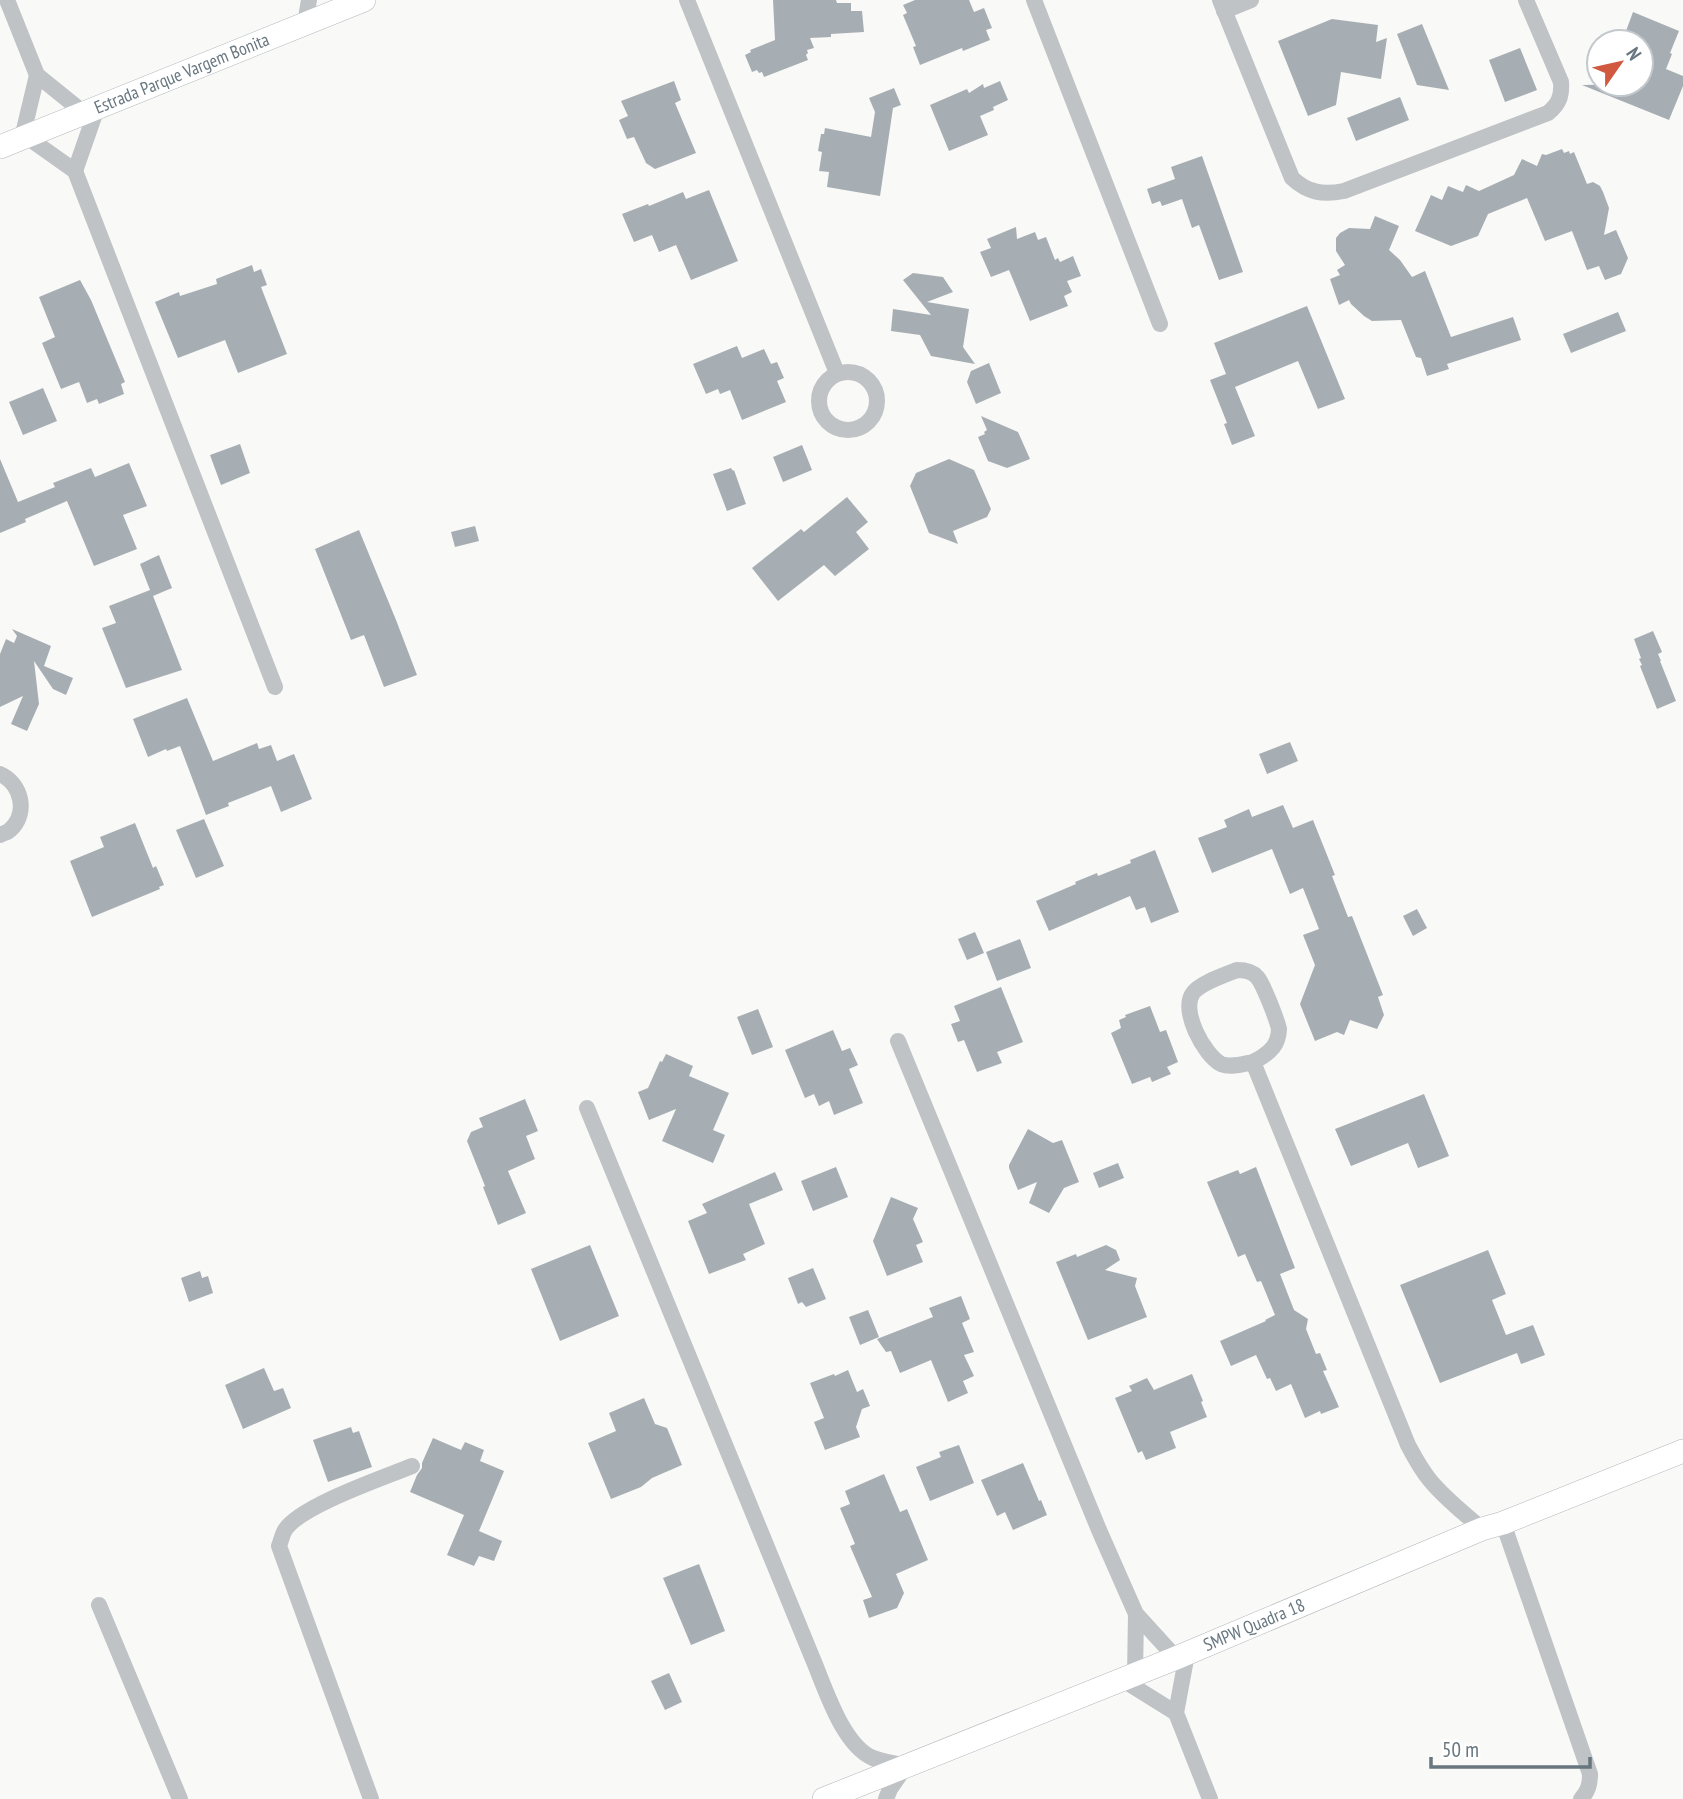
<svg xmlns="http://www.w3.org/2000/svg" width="1683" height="1799" font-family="'PT Sans Narrow',sans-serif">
  <rect width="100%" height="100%" fill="#f9f9f7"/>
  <!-- building -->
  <g fill="#a7aeb3">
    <path d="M 773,0 L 836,0 L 837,3 L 851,3 L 851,11 L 862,11 L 864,32 L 831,34 L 831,37 L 810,38 L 814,48 L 807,50 L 808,53 L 806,55 L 808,60 L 764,77 L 762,72 L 759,73 L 757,70 L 752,72 L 745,55 L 751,52 L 750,50 L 775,40 Z"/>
    <path d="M 915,0 L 969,0 L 974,12 L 984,8 L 992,28 L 986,30 L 990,40 L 963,51 L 962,48 L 920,65 L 913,47 L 916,46 L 903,15 L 907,13 L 903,5 Z"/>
    <path d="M 1633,12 L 1679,31 L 1670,53 L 1672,54 L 1666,69 L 1683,76 L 1683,86 L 1669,120 L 1582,85 L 1641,84 L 1641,42 L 1622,42 Z"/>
    <path d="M 1332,19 L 1378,25 L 1376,42 L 1387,38 L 1381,79 L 1341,72 L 1336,105 L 1308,116 L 1278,41 Z"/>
    <path d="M 1422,24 L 1449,90 L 1417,85 L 1397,34 Z"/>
    <path d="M 1520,48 L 1537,90 L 1505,102 L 1489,60 Z"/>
    <path d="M 674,81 L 681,100 L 675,103 L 696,153 L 655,169 L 646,163 L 634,137 L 627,139 L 619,120 L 628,116 L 621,101 Z"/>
    <path d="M 1000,81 L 1008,100 L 993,107 L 994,110 L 980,116 L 988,135 L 949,151 L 930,105 L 967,89 L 969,93 L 983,84 L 984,88 Z"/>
    <path d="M 894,88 L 901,105 L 893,108 L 880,196 L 827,187 L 829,172 L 819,171 L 822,152 L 818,151 L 821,134 L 824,134 L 825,128 L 871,137 L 875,112 L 869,98 Z"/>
    <path d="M 1400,97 L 1409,120 L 1356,141 L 1347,118 Z"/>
    <path d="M 1562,149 L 1564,153 L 1569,151 L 1570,154 L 1574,152 L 1587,184 L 1593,182 L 1600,186 L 1603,192 L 1609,208 L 1604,235 L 1616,230 L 1628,258 L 1621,274 L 1605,280 L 1599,266 L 1587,270 L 1572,231 L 1545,241 L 1527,198 L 1488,214 L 1478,236 L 1451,246 L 1415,231 L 1431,195 L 1442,200 L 1448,186 L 1463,192 L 1466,185 L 1479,191 L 1514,175 L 1522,159 L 1537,166 L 1542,154 L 1546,155 Z"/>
    <path d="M 1202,156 L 1243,272 L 1219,280 L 1199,225 L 1192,228 L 1182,199 L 1162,206 L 1160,201 L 1152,204 L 1147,189 L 1175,179 L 1171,167 Z"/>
    <path d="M 709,190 L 738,261 L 691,280 L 676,245 L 659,252 L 652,235 L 634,242 L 622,214 L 648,204 L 649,206 L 683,192 L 686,199 Z"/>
    <path d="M 1375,216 L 1399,226 L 1389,250 L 1400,260 L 1412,277 L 1425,271 L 1451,337 L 1513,317 L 1521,340 L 1447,364 L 1449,369 L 1427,376 L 1421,358 L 1416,357 L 1401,320 L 1372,321 L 1364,316 L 1351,304 L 1349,300 L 1339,305 L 1330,279 L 1340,275 L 1337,270 L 1345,265 L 1336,251 L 1336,238 L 1340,233 L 1349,228 L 1370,229 Z"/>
    <path d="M 1016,227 L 1017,239 L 1035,232 L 1038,240 L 1046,237 L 1055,260 L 1058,258 L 1060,262 L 1073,256 L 1081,276 L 1067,281 L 1072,292 L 1064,296 L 1068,306 L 1030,321 L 1009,270 L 991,277 L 980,252 L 991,248 L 987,239 Z"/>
    <path d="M 252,265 L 254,272 L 261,269 L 267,285 L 261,287 L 287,354 L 238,373 L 225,340 L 178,358 L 155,302 L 179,292 L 180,296 L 217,284 L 216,279 Z"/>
    <path d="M 913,273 L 943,277 L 953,292 L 927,302 L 969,309 L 963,347 L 975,364 L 931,356 L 920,335 L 891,331 L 893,309 L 931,315 L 903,280 Z"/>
    <path d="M 80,280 L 91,300 L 125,382 L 121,384 L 124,394 L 99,404 L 97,399 L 87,403 L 79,382 L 61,389 L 42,343 L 55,337 L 39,297 Z"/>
    <path d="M 1307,306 L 1345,399 L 1318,409 L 1298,361 L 1235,387 L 1255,436 L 1232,445 L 1224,424 L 1227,423 L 1210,380 L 1226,374 L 1214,343 Z"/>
    <path d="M 1618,312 L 1626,331 L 1571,353 L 1563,334 Z"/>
    <path d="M 737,346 L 742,358 L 764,349 L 771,364 L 777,362 L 784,378 L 777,381 L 786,402 L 742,420 L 730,390 L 720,394 L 718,389 L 706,394 L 693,364 Z"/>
    <path d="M 989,363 L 1001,393 L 976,404 L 967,382 L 971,371 Z"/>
    <path d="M 43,388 L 57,421 L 23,435 L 9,402 Z"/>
    <path d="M 981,416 L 1018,432 L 1030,459 L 1007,468 L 988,461 L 978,437 L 985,434 L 984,432 L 987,430 Z"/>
    <path d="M 240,444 L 250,473 L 221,485 L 210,455 Z"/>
    <path d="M 802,445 L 812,470 L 783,482 L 773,457 Z"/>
    <path d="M 0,459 L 18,502 L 55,487 L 53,483 L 91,468 L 95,477 L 129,463 L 147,506 L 123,515 L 137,549 L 94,566 L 67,501 L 25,519 L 26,522 L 0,533 Z"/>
    <path d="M 949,459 L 974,470 L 991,509 L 987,517 L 953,531 L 958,544 L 929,533 L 910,486 L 916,473 Z"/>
    <path d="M 731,468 L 733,471 L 734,470 L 746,504 L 727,511 L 713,474 Z"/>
    <path d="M 847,497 L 868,522 L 856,532 L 869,549 L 835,576 L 824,565 L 778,601 L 752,568 L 801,529 L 804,532 Z"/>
    <path d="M 475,526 L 479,541 L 455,547 L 451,532 Z"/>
    <path d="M 359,530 L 396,620 L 417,675 L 384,687 L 364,635 L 351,640 L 315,549 Z"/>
    <path d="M 159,555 L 172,588 L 153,596 L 182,670 L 126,688 L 102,628 L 116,623 L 109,606 L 150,590 L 140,564 Z"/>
    <path d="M 12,629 L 51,646 L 44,666 L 73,678 L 66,695 L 53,689 L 34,661 L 39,704 L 27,731 L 11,724 L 23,696 L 0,707 L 0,654 L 6,639 L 14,643 L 17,636 Z"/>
    <path d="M 1653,631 L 1662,652 L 1658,654 L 1661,661 L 1660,661 L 1676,701 L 1657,709 L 1640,666 L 1642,665 L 1639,659 L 1641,658 L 1634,639 Z"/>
    <path d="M 187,698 L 213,761 L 257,743 L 259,749 L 271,745 L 277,761 L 294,754 L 312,799 L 281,812 L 271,786 L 228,803 L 229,806 L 206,815 L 180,746 L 167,751 L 166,749 L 148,757 L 133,719 Z"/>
    <path d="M 1290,742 L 1298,761 L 1267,774 L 1259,754 Z"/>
    <path d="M 1283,805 L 1293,828 L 1313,820 L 1335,875 L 1332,876 L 1348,917 L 1352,916 L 1383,995 L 1378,997 L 1384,1015 L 1377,1029 L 1350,1020 L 1344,1035 L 1337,1032 L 1315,1041 L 1300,1004 L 1315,965 L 1303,935 L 1319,929 L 1303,888 L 1290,894 L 1272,849 L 1212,873 L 1198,838 L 1227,827 L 1224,820 L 1249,809 L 1252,817 Z"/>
    <path d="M 204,819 L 224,866 L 196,878 L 176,830 Z"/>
    <path d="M 135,823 L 153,868 L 156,866 L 164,885 L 159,887 L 160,889 L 92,917 L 70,861 L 104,847 L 100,837 Z"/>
    <path d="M 1155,850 L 1179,912 L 1151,923 L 1145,907 L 1136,910 L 1130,896 L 1049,931 L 1036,901 L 1076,884 L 1075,882 L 1097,873 L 1098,876 L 1131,863 L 1130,860 Z"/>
    <path d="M 1417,909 L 1427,928 L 1413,936 L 1403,916 Z"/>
    <path d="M 975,932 L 984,953 L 967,960 L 958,939 Z"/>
    <path d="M 1020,939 L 1031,968 L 997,981 L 986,952 Z"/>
    <path d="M 1001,987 L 1023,1042 L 997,1052 L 1002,1063 L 977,1072 L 964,1040 L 958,1042 L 951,1024 L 960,1021 L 954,1006 Z"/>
    <path d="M 1150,1006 L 1160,1032 L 1166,1030 L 1178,1062 L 1167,1067 L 1171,1074 L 1152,1082 L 1150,1077 L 1132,1084 L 1111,1033 L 1121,1028 L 1119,1020 L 1126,1017 L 1125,1015 Z"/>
    <path d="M 758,1009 L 773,1047 L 752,1055 L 737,1017 Z"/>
    <path d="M 833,1030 L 842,1051 L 850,1048 L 858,1065 L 849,1069 L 863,1103 L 834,1115 L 829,1101 L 819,1106 L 814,1094 L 805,1098 L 785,1050 Z"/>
    <path d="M 666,1054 L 693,1066 L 689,1076 L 729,1093 L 713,1130 L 725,1135 L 713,1163 L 662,1141 L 676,1109 L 649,1120 L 638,1092 L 648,1088 L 660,1061 L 662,1062 Z"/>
    <path d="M 1424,1094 L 1449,1156 L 1418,1168 L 1408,1143 L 1351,1166 L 1335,1129 Z"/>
    <path d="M 525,1099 L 538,1131 L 526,1136 L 535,1159 L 508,1171 L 526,1213 L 498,1225 L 483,1187 L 485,1186 L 467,1141 L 471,1132 L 483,1127 L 479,1118 Z"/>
    <path d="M 1028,1129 L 1053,1143 L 1062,1140 L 1079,1182 L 1064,1188 L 1049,1213 L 1029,1203 L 1037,1182 L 1018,1190 L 1009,1168 L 1009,1165 Z"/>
    <path d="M 1118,1163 L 1124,1178 L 1099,1188 L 1093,1173 Z"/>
    <path d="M 836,1167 L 848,1197 L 813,1211 L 801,1181 Z"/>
    <path d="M 1256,1167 L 1295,1268 L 1280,1274 L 1294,1310 L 1308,1319 L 1306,1329 L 1316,1354 L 1320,1353 L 1327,1370 L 1323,1371 L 1339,1407 L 1321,1414 L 1320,1411 L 1305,1418 L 1291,1384 L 1276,1391 L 1270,1378 L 1267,1379 L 1256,1355 L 1231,1366 L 1220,1341 L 1266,1321 L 1265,1320 L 1275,1315 L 1261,1281 L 1257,1282 L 1245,1254 L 1238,1257 L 1207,1182 L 1238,1170 L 1240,1174 Z"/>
    <path d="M 775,1172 L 783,1190 L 749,1204 L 765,1244 L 743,1254 L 746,1260 L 709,1274 L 688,1221 L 707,1213 L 702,1204 Z"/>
    <path d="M 891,1197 L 918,1208 L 913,1219 L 923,1242 L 916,1245 L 923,1262 L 887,1276 L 873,1241 Z"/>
    <path d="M 590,1245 L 619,1316 L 560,1341 L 531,1269 Z"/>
    <path d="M 1106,1245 L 1116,1250 L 1120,1260 L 1105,1270 L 1137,1278 L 1135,1286 L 1147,1317 L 1088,1340 L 1056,1262 L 1076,1254 L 1077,1257 Z"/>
    <path d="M 1488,1250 L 1506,1294 L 1492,1300 L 1506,1335 L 1533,1325 L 1545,1355 L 1521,1364 L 1517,1353 L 1440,1383 L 1400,1285 Z"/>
    <path d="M 813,1268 L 826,1299 L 806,1307 L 802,1302 L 798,1304 L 788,1278 Z"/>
    <path d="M 200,1271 L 202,1278 L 208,1276 L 213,1293 L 189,1302 L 181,1278 Z"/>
    <path d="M 961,1296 L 970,1319 L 962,1323 L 974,1352 L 964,1355 L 974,1376 L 963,1381 L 968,1393 L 948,1402 L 931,1360 L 900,1373 L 891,1351 L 886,1352 L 877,1339 L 933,1317 L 929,1308 Z"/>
    <path d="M 868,1310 L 879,1337 L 860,1345 L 849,1317 Z"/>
    <path d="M 264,1368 L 274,1391 L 283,1388 L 291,1408 L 243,1429 L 225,1385 Z"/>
    <path d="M 848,1370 L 857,1392 L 863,1389 L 870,1406 L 862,1409 L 856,1427 L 860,1437 L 825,1450 L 814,1422 L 824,1418 L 810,1383 L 834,1374 L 835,1376 Z"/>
    <path d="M 1192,1374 L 1203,1401 L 1201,1402 L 1207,1417 L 1170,1432 L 1176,1448 L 1146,1460 L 1142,1451 L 1138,1453 L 1115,1398 L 1132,1391 L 1129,1386 L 1147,1378 L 1154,1390 Z"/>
    <path d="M 644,1398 L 655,1424 L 667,1428 L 682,1465 L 652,1478 L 641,1487 L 611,1499 L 588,1443 L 616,1431 L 609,1413 Z"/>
    <path d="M 351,1427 L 353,1433 L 359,1431 L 372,1467 L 328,1482 L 313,1440 Z"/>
    <path d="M 433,1438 L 461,1450 L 465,1442 L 484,1450 L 480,1461 L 504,1471 L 479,1531 L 502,1541 L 494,1561 L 479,1556 L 474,1566 L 447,1555 L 464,1515 L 410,1492 L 417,1475 L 422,1468 L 422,1463 Z"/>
    <path d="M 959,1445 L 974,1483 L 930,1501 L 916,1467 L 941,1457 L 939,1452 Z"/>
    <path d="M 1023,1463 L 1039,1501 L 1041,1500 L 1047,1515 L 1013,1530 L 1005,1512 L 997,1516 L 981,1480 Z"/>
    <path d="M 884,1474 L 900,1512 L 907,1509 L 928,1560 L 896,1574 L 904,1593 L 897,1608 L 869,1618 L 863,1600 L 872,1597 L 850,1546 L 855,1544 L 840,1508 L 850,1504 L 845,1491 Z"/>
    <path d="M 699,1564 L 725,1631 L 691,1645 L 663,1578 Z"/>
    <path d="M 669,1673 L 682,1702 L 665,1710 L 651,1681 Z"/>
  </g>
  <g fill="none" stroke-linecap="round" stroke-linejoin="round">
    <defs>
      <g id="secondary">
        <path id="s1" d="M 0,147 L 364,0"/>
        <path id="s2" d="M 824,1799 L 1176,1658 L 1482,1529 L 1503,1523 L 1683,1451"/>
      </g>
    </defs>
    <!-- secondary casing -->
    <use href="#secondary" stroke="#b1b7bb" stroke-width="24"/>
    <!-- street -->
    <g stroke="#bfc3c6" stroke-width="16">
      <path d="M 7,0 L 37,75 L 84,113"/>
      <path d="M 687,0 L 837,373"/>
      <path d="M 1034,0 L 1160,324"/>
      <path d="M 1220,0 L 1292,178 C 1308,193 1323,195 1344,191 L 1548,113 C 1559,104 1562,96 1561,82 L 1526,0"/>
      <path d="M 1224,11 L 1251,0"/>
      <path d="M 305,24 L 309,0"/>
      <path d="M 27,137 L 75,171 L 275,687"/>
      <path d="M 22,138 L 37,75"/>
      <path d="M 75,171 L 97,108"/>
      <circle cx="848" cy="401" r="29"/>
      <path d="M 0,774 C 21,783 29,813 10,830 C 7,833 3,833 0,835"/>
      <path d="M 898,1041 L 1099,1530 L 1136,1614 L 1176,1658"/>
      <path d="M 1253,1062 C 1263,1057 1274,1050 1277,1040 C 1278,1037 1279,1032 1279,1029 C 1277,1020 1263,983 1257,977 C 1252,971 1244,970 1237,970 C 1225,975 1200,983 1193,993 C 1180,1010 1204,1055 1221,1064 C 1231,1068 1243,1064 1253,1062 L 1408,1445 C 1414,1456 1420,1468 1429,1479 C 1444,1498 1464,1513 1482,1529"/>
      <path d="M 587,1108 L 812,1657 C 825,1687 842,1745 873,1758 C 883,1762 895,1763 906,1766 L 890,1789 L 886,1799"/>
      <path d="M 1503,1523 L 1590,1774 C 1590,1785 1588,1791 1581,1799"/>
      <path d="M 99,1605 L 180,1799"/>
      <path d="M 1187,1654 L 1176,1713 L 1210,1799"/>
      <path d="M 1135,1675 L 1136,1614"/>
      <path d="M 1123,1680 L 1176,1713"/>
      <path d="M 371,1799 L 279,1546 C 281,1541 282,1535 285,1530 C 300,1506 383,1478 412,1466"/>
    </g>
    <!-- secondary -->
    <use href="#secondary" stroke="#fff" stroke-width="23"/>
  </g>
  <g text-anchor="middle" stroke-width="7" stroke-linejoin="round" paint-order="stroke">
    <!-- street labels -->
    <g font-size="18" fill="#67767f" stroke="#fff">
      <text dy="6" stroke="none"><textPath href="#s1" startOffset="196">Estrada Parque Vargem Bonita</textPath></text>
      <text dy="6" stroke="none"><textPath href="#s2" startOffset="464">SMPW Quadra 18</textPath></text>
    </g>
  </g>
  <!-- north arrow -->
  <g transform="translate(1620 63) rotate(56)"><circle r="33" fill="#ffffff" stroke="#c2c8cc" stroke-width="2"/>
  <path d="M0-5L12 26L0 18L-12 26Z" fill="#d05940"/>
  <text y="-10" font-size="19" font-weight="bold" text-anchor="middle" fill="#67767f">N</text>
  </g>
  <!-- scale -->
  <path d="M1431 1757v10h159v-10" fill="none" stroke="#67767f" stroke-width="3.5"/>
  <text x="1442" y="1757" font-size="21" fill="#67767f" stroke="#ffffff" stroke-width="5" paint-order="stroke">50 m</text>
</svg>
